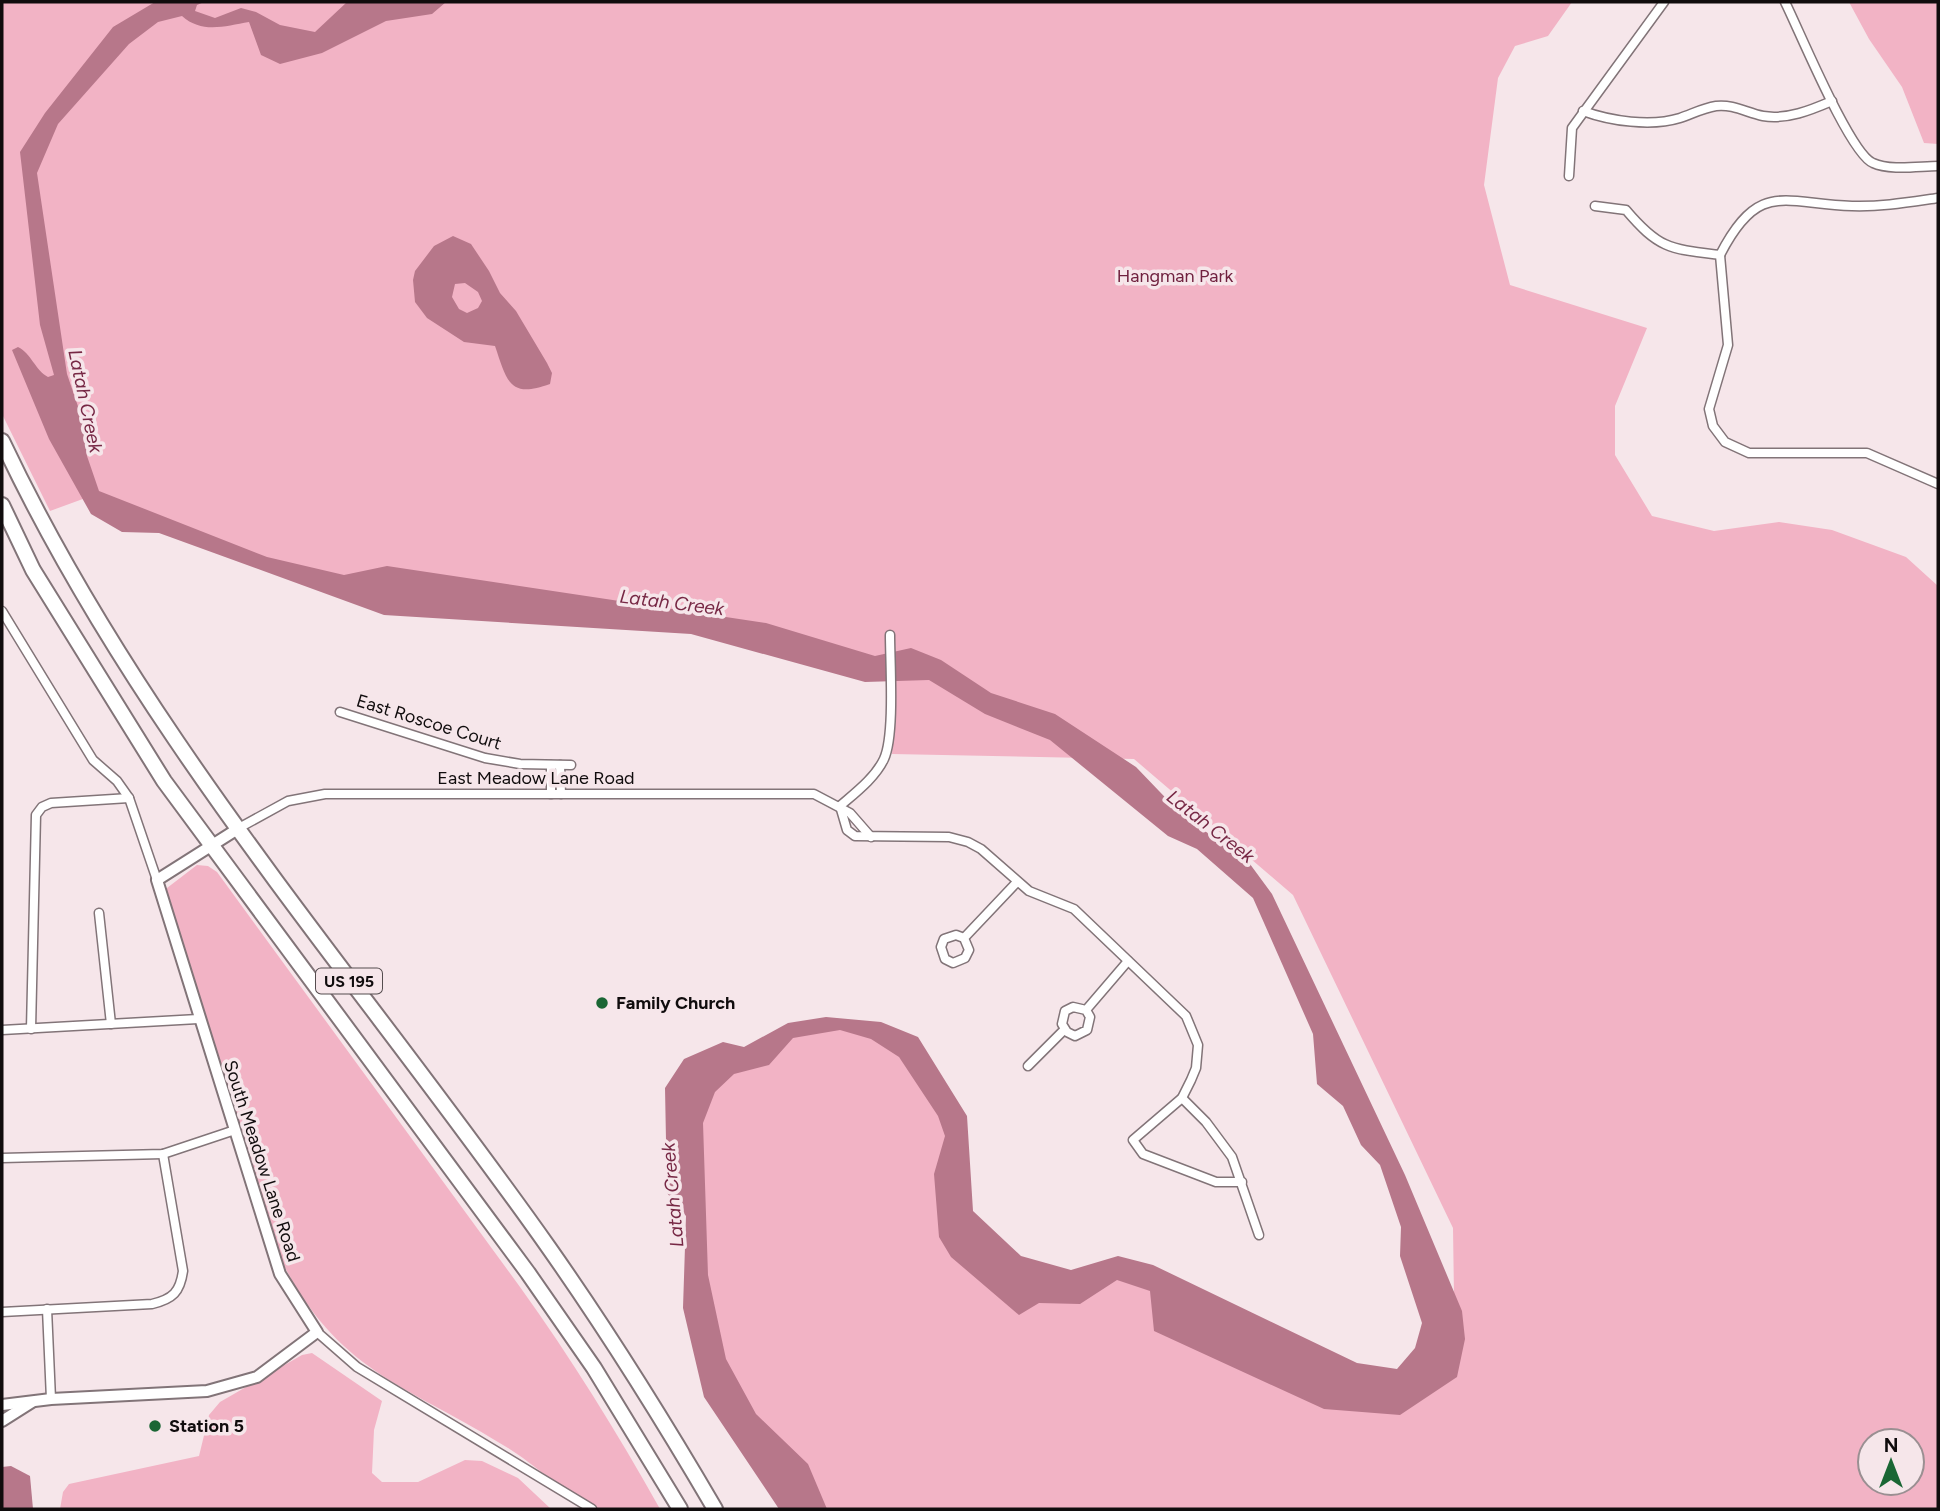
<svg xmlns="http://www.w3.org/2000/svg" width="1940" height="1511" font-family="Figtree,sans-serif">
  <rect width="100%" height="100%" fill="#f6e6ea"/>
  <!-- green -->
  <g fill="#f2b3c5" fill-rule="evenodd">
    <path d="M 2,2 L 1572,2 L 1548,36 L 1515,46 L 1498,78 L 1484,185 L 1510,285 L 1647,328 L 1615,406 L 1615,455 L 1652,516 L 1714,531 L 1779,522 L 1832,530 L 1906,557 L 1938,586 L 1938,1509 L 804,1509 L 744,1425 L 700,1305 L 700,1083 L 792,1030 L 832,1023 L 877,1030 L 957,1127 L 951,1183 L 1008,1279 L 1115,1268 L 1397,1393 L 1454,1296 L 1453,1228 L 1293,895 L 1134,759 L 892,754 L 896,672 L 768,638 L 340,585 L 91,496 L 50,511 L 2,414 ZM 1870,1441 L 1912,1441 L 1912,1483 L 1870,1483 Z"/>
    <path d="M 1849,2 L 1938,2 L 1938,144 L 1924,143 L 1902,87 L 1869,39 Z"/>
    <path d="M 197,865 L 208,866 L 217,872 L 520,1287 C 571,1358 617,1432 660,1509 C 644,1509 608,1511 596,1508 C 571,1498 534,1464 508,1448 C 408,1385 338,1374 280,1258 L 167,898 L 167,888 Z"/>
    <path d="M 312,1353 L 382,1401 L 374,1430 L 372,1473 L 382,1482 L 418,1482 L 465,1460 L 482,1461 L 518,1478 L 551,1509 L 60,1509 L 63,1492 L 69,1484 L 199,1456 L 209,1415 L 220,1402 L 302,1355 Z"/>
  </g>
  <!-- water -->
  <g fill="#b7778a" fill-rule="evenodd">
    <path d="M 155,2 L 204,2 L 197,5 L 195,11 L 215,18 L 241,8 L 256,12 L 280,25 L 315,32 L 347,2 L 446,2 L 432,14 L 386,21 L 322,53 L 280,64 L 261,55 L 249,22 C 225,26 202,34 182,16 L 158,22 L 129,44 L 58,124 L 37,173 L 67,374 L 83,421 L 87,456 L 99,491 L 267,557 L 344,575 L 387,566 L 766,623 L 875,656 L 911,648 L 941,660 L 991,693 L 1055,714 L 1136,767 L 1183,816 L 1247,860 L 1272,894 L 1405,1175 L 1462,1311 L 1465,1339 L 1457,1377 L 1400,1415 L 1324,1409 L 1154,1331 L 1150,1291 L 1117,1280 L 1080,1304 L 1039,1303 L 1019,1315 L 951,1257 L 939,1237 L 934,1174 L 945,1136 L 938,1116 L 899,1057 L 871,1039 L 840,1030 L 793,1038 L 769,1065 L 734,1074 L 715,1092 L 703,1123 L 708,1275 L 726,1359 L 756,1414 L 808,1464 L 827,1509 L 779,1509 L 704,1397 L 683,1308 L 686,1216 L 667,1193 L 665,1088 L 684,1059 L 723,1042 L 744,1047 L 788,1023 L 826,1017 L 881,1022 L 918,1037 L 967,1116 L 973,1211 L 1021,1256 L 1071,1270 L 1118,1256 L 1153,1265 L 1357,1363 L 1397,1369 L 1415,1348 L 1422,1323 L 1400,1256 L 1401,1227 L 1380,1165 L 1361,1145 L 1343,1106 L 1317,1084 L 1313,1034 L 1253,898 L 1197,849 L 1168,836 L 1050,740 L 985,714 L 929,680 L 865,682 L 691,634 L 384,615 L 159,533 L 122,532 L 91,514 L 49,439 L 12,350 L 18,347 C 31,353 35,370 48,377 L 54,375 L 40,325 L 20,152 L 45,113 L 113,27 Z"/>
    <path d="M 453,236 L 471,244 L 489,271 L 500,293 L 516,311 L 547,363 L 552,373 L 550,384 C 509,399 507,381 495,346 L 464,342 L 427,318 L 415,302 L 413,280 L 415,271 L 434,246 ZM 465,283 L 478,292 L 482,301 L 478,308 L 467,313 L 459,309 L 452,297 L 455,284 Z"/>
    <path d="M 11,1466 L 30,1476 L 33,1509 L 2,1509 L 2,1467 Z"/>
  </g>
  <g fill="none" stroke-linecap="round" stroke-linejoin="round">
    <defs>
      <g id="street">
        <path d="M 1785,2 C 1799,30 1850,154 1873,163 C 1890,171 1920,166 1938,166"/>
        <path d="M 1583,111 C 1610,121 1651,127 1680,118 C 1692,114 1703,108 1716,106 C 1734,104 1747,113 1763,116 C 1787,120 1811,110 1832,101"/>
        <path d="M 1569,176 L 1572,128 L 1664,2"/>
        <path d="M 1595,206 L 1626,210 C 1659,249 1670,249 1720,255"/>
        <path d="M 1720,255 L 1728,345 L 1709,409 L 1713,426 L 1725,442 L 1749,453 L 1867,453 L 1938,484"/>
        <path d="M 1720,255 C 1759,179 1784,204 1852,206 C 1881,207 1910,202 1938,198"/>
        <path d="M 2,611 L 93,760 L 117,781 L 129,798 L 157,880"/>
        <path d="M 340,712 L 485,758 L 520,764 L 571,765"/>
        <path d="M 551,765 L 551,794"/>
        <path d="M 560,765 L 561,794"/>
        <path d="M 840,806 L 847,830 L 855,836 L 949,837 L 968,842 L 981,849 L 1029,891 L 1074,909 L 1186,1016 L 1198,1045 L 1196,1068 L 1191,1080 L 1182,1098 L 1133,1140 L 1143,1154 L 1216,1182 L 1242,1182"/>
        <path d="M 840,806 C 855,793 875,778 884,759 C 895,735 890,663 890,635"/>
        <path d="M 237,829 L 288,801 L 325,794 L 814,794 L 850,813 L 871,837"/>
        <path d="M 99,913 L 111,1024"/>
        <path d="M 964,938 L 969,950 L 965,958 L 953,963 L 945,959 L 941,947 L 944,939 L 956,935 L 964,938 L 1017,882"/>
        <path d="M 1086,1010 L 1090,1017 L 1087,1030 L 1075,1036 L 1067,1032 L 1062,1024 L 1065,1011 L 1073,1007 L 1086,1010 L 1128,961"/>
        <path d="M 31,1029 L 36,815 L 42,807 L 51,803 L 129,798"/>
        <path d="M 2,1030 L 198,1019"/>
        <path d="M 1028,1066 L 1064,1030"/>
        <path d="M 1182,1098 L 1206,1122 L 1232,1157 L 1259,1235"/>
        <path d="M 2,1158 L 163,1154 L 235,1130"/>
        <path d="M 47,1309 L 51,1399"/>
        <path d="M 2,1312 L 152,1304 C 173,1299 180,1292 183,1271 L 163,1154"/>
        <path d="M 317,1332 L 357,1367 L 592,1509"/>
      </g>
      <g id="secondary">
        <path d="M 2,1405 L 51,1399 L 207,1391 L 257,1377 L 317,1332 L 280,1274 L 157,880 L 236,830"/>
        <path d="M 2,1421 L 32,1402"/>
      </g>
      <g id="highway">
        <path d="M 2,441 C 142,738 361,981 549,1248 C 608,1332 663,1420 715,1509"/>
        <path d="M 2,505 L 33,570 L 164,781 L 528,1273 L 594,1368 L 680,1509"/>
      </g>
    </defs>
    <!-- street casing -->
    <use href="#street" stroke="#827478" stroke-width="11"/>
    <!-- secondary casing -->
    <use href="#secondary" stroke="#827478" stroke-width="14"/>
    <!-- highway casing -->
    <use href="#highway" stroke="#827478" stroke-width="18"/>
    <!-- street -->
    <use href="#street" stroke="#fff" stroke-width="8"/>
    <!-- secondary -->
    <use href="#secondary" stroke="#fff" stroke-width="10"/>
    <!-- highway -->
    <use href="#highway" stroke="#fff" stroke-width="14"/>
  </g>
  <!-- markers -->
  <g fill="#1a6634" stroke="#f6e6ea" stroke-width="2.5">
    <circle cx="602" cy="1003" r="7"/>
    <circle cx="155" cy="1426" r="7"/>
  </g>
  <g text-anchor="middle" stroke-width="7" stroke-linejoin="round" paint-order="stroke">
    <!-- shield labels -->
    <rect fill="#f6e6ea" stroke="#554d4f" stroke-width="2" x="316" y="968.5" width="66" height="25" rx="5"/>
    <g font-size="16" font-weight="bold" fill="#100c0d">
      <text x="349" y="987">US 195</text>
    </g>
    <!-- park labels -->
    <g font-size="18" fill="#70213f" stroke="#f6e6ea">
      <text x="1175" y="282">Hangman Park</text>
    </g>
    <!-- street labels -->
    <g font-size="18" fill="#100c0d" stroke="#f6e6ea">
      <text transform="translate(429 722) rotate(17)" y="6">East Roscoe Court</text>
      <text x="536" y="784">East Meadow Lane Road</text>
      <text transform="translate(262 1161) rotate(72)" y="6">South Meadow Lane Road</text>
    </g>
    <!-- poi labels -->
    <g font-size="18" font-weight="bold" fill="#100c0d" stroke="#f6e6ea" text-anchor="start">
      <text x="616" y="1009">Family Church</text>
      <text x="169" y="1432">Station 5</text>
    </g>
    <!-- water labels -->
    <g font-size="19" font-style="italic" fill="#772845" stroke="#f6e6ea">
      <text transform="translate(86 401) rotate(78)" y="7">Latah Creek</text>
      <text transform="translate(672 602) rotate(7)" y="7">Latah Creek</text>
      <text transform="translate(1211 826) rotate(38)" y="7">Latah Creek</text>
      <text transform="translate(672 1195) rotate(-95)" y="7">Latah Creek</text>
    </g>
  </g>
  <!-- border -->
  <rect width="1940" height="1511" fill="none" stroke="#100c0d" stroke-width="7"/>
  <!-- north arrow -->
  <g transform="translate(1891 1462)"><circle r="33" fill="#f6e6ea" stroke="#9a8f92" stroke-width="2"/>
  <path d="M0-5L12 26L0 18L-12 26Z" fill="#1a6634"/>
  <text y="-10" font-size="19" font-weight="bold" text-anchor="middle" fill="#100c0d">N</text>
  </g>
</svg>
